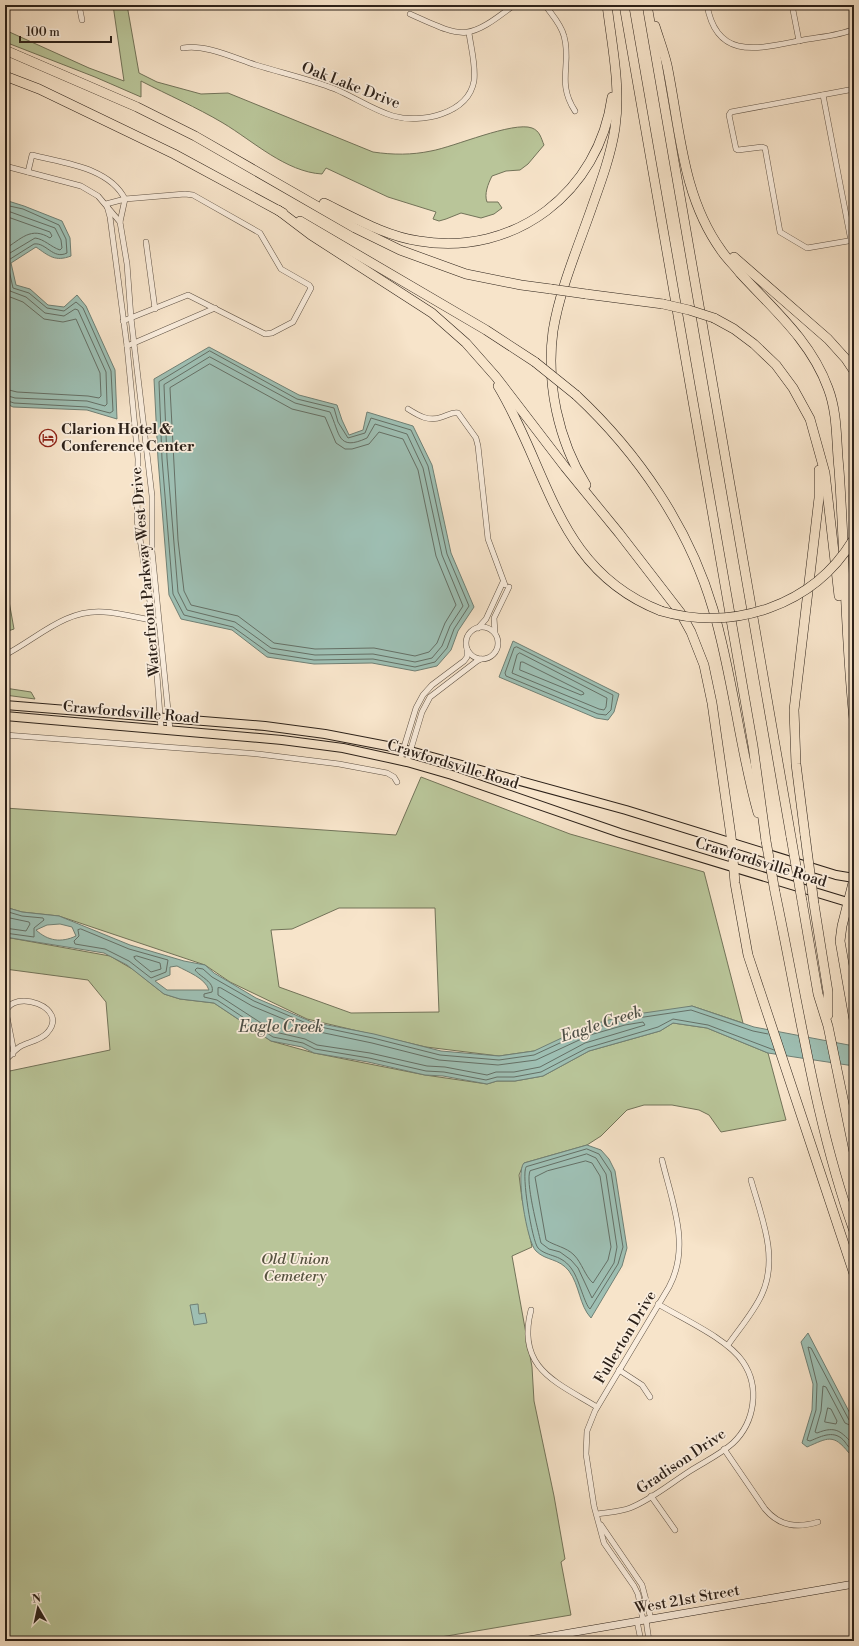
<svg xmlns="http://www.w3.org/2000/svg" width="859" height="1646" font-family="'Libre Bodoni',serif">
  <rect width="100%" height="100%" fill="#f7e4ca"/>
  <filter id="stains"><feTurbulence type="fractalNoise" baseFrequency=".005" numOctaves="4"/><feColorMatrix values="0 0 0 0 .2 0 0 0 0 .09 0 0 0 0 .02 0 0 0 .5 -.17"/></filter>
  <radialGradient id="worn" r=".72"><stop offset=".6" stop-color="#630" stop-opacity="0"/><stop offset="1" stop-color="#630" stop-opacity=".3"/></radialGradient>
  <!-- green -->
  <g fill="#b9c599" stroke="#727359" fill-rule="evenodd">
    <path d="M 113,5 L 127,5 L 139,73 L 157,82 L 201,94 L 228,93 L 373,152 C 393,155 412,155 431,151 C 454,147 513,121 532,128 C 540,131 541,138 544,145 L 528,164 L 520,170 L 506,171 L 492,176 C 488,184 484,194 487,202 L 498,202 L 502,208 L 494,214 L 481,218 L 461,213 L 446,219 L 439,221 L 433,219 L 436,212 L 388,197 L 326,168 L 322,174 C 286,172 253,141 223,123 C 196,107 168,95 141,81 L 141,97 L 95,77 L 5,42 L 5,30 L 89,68 L 124,81 Z"/>
    <path d="M 5,579 L 14,629 L 5,632 Z"/>
    <path d="M 5,688 L 31,692 L 35,699 L 5,695 Z"/>
    <path d="M 421,777 L 570,834 L 704,872 L 743,1023 L 692,1006 L 534,1051 L 499,1056 L 426,1047 L 307,1019 L 230,982 L 205,965 L 59,916 L 22,912 L 5,907 L 5,808 L 396,835 ZM 339,908 L 435,908 L 439,1012 L 351,1013 L 279,987 L 271,930 L 292,929 Z"/>
    <path d="M 5,937 L 110,956 L 134,970 L 164,994 L 180,999 L 214,1003 L 271,1041 L 314,1053 L 425,1075 L 487,1084 L 497,1081 L 515,1081 L 543,1076 L 589,1051 L 660,1031 L 673,1023 L 707,1028 L 768,1053 L 786,1120 L 721,1132 L 709,1115 L 699,1110 L 672,1105 L 644,1105 L 627,1110 L 601,1136 L 587,1145 L 524,1163 L 519,1175 L 522,1199 L 532,1247 L 512,1256 L 532,1367 L 534,1401 L 554,1496 L 565,1559 L 561,1562 L 571,1615 L 417,1641 L 5,1641 L 5,1072 L 110,1050 L 106,1002 L 88,980 L 5,969 Z"/>
  </g>
  <!-- water -->
  <g fill="#9ebfb3" stroke="#708075" fill-rule="evenodd">
    <path d="M 5,200 L 24,206 L 62,221 L 70,238 L 71,256 C 55,262 49,256 36,247 L 11,263 L 16,285 L 30,289 L 48,305 L 64,307 L 77,295 L 86,306 L 115,370 L 117,419 L 87,410 L 13,407 L 5,403 Z"/>
    <path d="M 209,347 L 299,395 L 337,405 L 342,420 L 349,435 L 363,430 L 367,412 L 413,426 L 432,465 L 451,553 L 474,607 L 458,631 L 451,650 L 437,666 L 415,671 L 372,663 L 314,664 L 267,657 L 232,630 L 181,619 L 169,595 L 158,459 L 154,379 Z"/>
    <path d="M 513,641 L 619,694 L 614,712 L 608,720 L 596,718 L 499,677 Z"/>
    <path d="M 5,907 L 22,912 L 59,916 L 130,945 L 184,961 L 205,965 L 214,973 L 256,998 L 312,1022 L 374,1034 L 441,1051 L 499,1056 L 534,1051 L 587,1026 L 623,1016 L 692,1006 L 754,1027 L 854,1046 L 854,1066 L 768,1053 L 707,1028 L 673,1023 L 660,1031 L 589,1051 L 543,1076 L 515,1081 L 497,1081 L 487,1084 L 443,1076 L 425,1075 L 368,1062 L 314,1053 L 302,1047 L 271,1041 L 214,1003 L 180,999 L 164,994 L 127,965 L 104,953 L 5,937 ZM 60,924 L 72,927 L 76,936 C 61,943 48,941 36,930 L 47,925 ZM 177,966 C 188,972 205,978 209,990 L 167,990 L 155,981 L 170,975 L 170,967 Z"/>
    <path d="M 587,1145 L 601,1150 L 609,1159 L 615,1171 L 627,1248 L 622,1266 L 591,1318 C 579,1305 580,1286 569,1271 C 559,1258 546,1261 536,1251 C 527,1243 515,1171 524,1163 Z"/>
    <path d="M 198,1304 L 199,1314 L 205,1313 L 207,1323 L 194,1325 L 190,1305 Z"/>
    <path d="M 808,1333 L 854,1421 L 854,1454 L 849,1453 C 833,1433 828,1438 807,1447 L 802,1443 L 812,1410 L 813,1384 L 801,1342 Z"/>
  </g>
  <g fill="none" stroke-linecap="round" stroke-linejoin="round">
    <!-- shore -->
    <g stroke="#657066" stroke-width="1">
      <path d="M 5,205 L 23,209 L 59,225 L 66,239 L 67,253 C 53,260 46,242 34,244 L 7,261 L 13,288 L 29,293 L 47,308 L 64,311 L 76,302 L 83,308 L 111,371 L 113,411 L 110,413 L 87,407 L 14,403 L 5,400"/>
      <path d="M 5,210 L 55,228 L 61,240 L 62,248 L 60,250 C 51,247 44,239 35,238 L 5,256"/>
      <path d="M 5,216 L 50,232 L 52,236 L 50,238 C 31,226 21,239 5,249"/>
      <path d="M 5,279 L 10,291 L 26,297 L 45,313 L 64,316 L 75,309 L 78,310 L 106,372 L 107,404 L 105,406 L 87,401 L 15,398 L 5,395"/>
      <path d="M 5,295 L 23,302 L 44,319 L 63,322 L 76,319 L 100,373 L 101,396 L 99,398 L 88,396 L 17,392 L 5,389"/>
      <path d="M 210,351 L 297,399 L 334,408 L 338,422 L 348,438 L 365,433 L 371,418 L 411,430 L 428,466 L 447,554 L 469,606 L 454,629 L 447,648 L 435,662 L 415,667 L 373,659 L 314,660 L 269,653 L 233,627 L 184,615 L 173,594 L 162,459 L 159,382 Z"/>
      <path d="M 210,357 L 295,403 L 330,412 C 340,433 337,452 367,438 L 375,424 L 407,434 L 423,468 L 442,555 L 463,606 L 450,626 L 442,646 L 432,658 L 415,662 L 373,654 L 315,655 L 271,648 L 235,622 L 187,610 L 178,592 L 167,458 L 164,385 Z"/>
      <path d="M 210,364 L 292,409 L 325,417 L 336,443 L 345,449 L 352,449 L 369,444 L 379,432 L 403,439 L 418,470 L 436,556 L 456,605 L 445,623 L 437,643 L 429,652 L 415,656 L 374,648 L 315,649 L 274,643 L 238,616 L 191,605 L 184,591 L 178,540 L 170,388 Z"/>
      <path d="M 517,647 L 613,695 L 611,710 L 606,715 L 598,714 L 506,676 L 505,673 L 514,648 Z"/>
      <path d="M 520,653 L 607,698 L 606,707 L 604,710 L 599,709 L 512,673 L 517,655 Z"/>
      <path d="M 521,662 L 523,662 L 583,692 L 584,694 L 581,695 L 520,670 Z"/>
      <path d="M 5,911 L 22,916 L 43,918 L 44,920 L 34,928 L 34,937 L 5,933"/>
      <path d="M 5,917 L 29,922 L 30,924 L 26,931 L 5,928"/>
      <path d="M 81,929 L 129,949 L 168,960 L 166,972 L 151,978 L 129,961 L 105,949 L 75,944 L 74,941 L 79,936 L 78,930 Z"/>
      <path d="M 137,956 L 160,963 L 161,969 L 151,972 L 135,959 L 134,957 Z"/>
      <path d="M 221,988 L 252,1006 L 310,1030 L 372,1043 L 439,1060 L 498,1065 L 536,1060 L 590,1035 L 625,1025 L 643,1022 L 645,1025 L 585,1043 L 540,1067 L 514,1072 L 496,1072 L 487,1075 L 445,1067 L 427,1066 L 370,1053 L 317,1045 L 305,1039 L 275,1032 L 218,995 L 218,988 Z"/>
      <path d="M 768,1034 L 753,1031 L 691,1010 L 624,1020 L 588,1030 L 534,1055 L 499,1060 L 440,1055 L 373,1038 L 311,1025 L 254,1001 L 212,977 L 203,969 L 197,968 L 195,970 C 200,977 215,982 212,992 L 204,994 L 204,997 L 217,1000 L 273,1037 L 303,1043 L 315,1049 L 369,1058 L 426,1071 L 444,1072 L 486,1080 L 497,1077 L 514,1077 L 541,1072 L 587,1048 L 658,1027 L 673,1019 L 708,1025 L 774,1050"/>
      <path d="M 587,1149 L 599,1154 L 611,1172 L 623,1247 L 618,1264 L 590,1309 C 585,1305 579,1280 573,1271 C 562,1253 548,1258 538,1248 C 532,1241 521,1174 526,1167 Z"/>
      <path d="M 587,1154 L 596,1158 L 606,1174 L 617,1247 L 614,1263 L 592,1298 L 578,1268 L 571,1260 L 560,1252 L 549,1249 L 541,1243 C 538,1230 525,1181 530,1171 Z"/>
      <path d="M 586,1161 L 592,1163 L 600,1176 L 611,1247 L 608,1260 L 593,1283 C 585,1276 582,1263 574,1255 C 566,1247 555,1246 546,1240 L 535,1177 L 547,1171 Z"/>
      <path d="M 828,1408 L 831,1409 L 837,1421 L 836,1424 L 825,1422 Z"/>
      <path d="M 854,1422 L 849,1420 L 811,1348 L 808,1347 L 817,1384 L 816,1410 L 807,1440 L 810,1441 C 822,1436 835,1429 845,1442 C 848,1446 849,1449 854,1450"/>
      <path d="M 854,1427 L 845,1423 L 826,1387 L 823,1386 L 821,1411 L 815,1432 L 817,1433 C 837,1425 841,1432 854,1445"/>
    </g>
    <defs>
      <g id="street">
        <path d="M 79,5 L 82,20"/>
        <path d="M 545,5 C 552,15 561,24 564,36 C 572,64 556,82 575,111"/>
        <path d="M 707,5 C 717,62 760,48 803,40 C 819,37 839,36 854,29"/>
        <path d="M 792,5 L 799,41"/>
        <path d="M 410,14 C 464,38 466,42 514,5"/>
        <path d="M 183,48 C 206,44 234,58 256,65 C 282,73 309,79 335,89 C 354,97 373,110 393,116 C 421,124 468,114 474,81 C 476,65 471,48 469,33"/>
        <path d="M 854,89 L 731,112 L 729,115 L 736,149 L 738,150 L 762,147 L 765,148 L 780,232 L 807,248 L 854,240"/>
        <path d="M 823,95 L 851,241"/>
        <path d="M 5,166 L 81,186 L 98,196 L 120,222 L 127,264 L 131,318 L 152,496 L 152,551 L 170,730"/>
        <path d="M 28,172 L 32,155 C 63,163 109,167 125,199 L 120,222"/>
        <path d="M 106,204 L 125,199 L 185,194 L 193,195 L 260,233 L 281,269 L 309,285 L 311,288 L 293,322 L 272,333 L 265,334 L 188,295 L 123,321"/>
        <path d="M 107,206 L 110,217 L 127,346 L 138,459 L 137,520 L 153,621 L 161,729"/>
        <path d="M 146,242 L 155,309"/>
        <path d="M 127,346 L 215,308"/>
        <path d="M 408,409 C 419,416 429,422 442,417 C 448,415 452,412 458,413 L 476,438 L 478,446 L 488,539 L 505,585"/>
        <circle cx="482" cy="643" r="16"/>
        <path d="M 478,628 L 486,619 L 503,582"/>
        <path d="M 495,633 L 494,618 L 509,587"/>
        <path d="M 5,655 C 38,638 65,609 104,612 C 121,613 139,618 156,621"/>
        <path d="M 5,735 L 258,754 L 339,764 L 387,773 L 394,777 L 397,782"/>
        <path d="M 400,760 L 416,708 L 423,695 L 432,685 L 464,661 L 467,657 L 467,649"/>
        <path d="M 407,762 L 422,712 L 430,697 L 477,661 L 481,659"/>
        <path d="M 5,1060 C 11,1056 15,1049 21,1046 C 29,1042 41,1040 47,1033 C 71,1007 12,988 6,1012 L 13,1047 L 13,1054"/>
        <path d="M 531,1310 C 516,1368 556,1382 597,1407"/>
        <path d="M 728,1345 C 739,1329 754,1312 762,1294 C 779,1257 761,1216 751,1180"/>
        <path d="M 619,1370 L 642,1385 L 650,1397"/>
        <path d="M 724,1449 L 765,1509 C 780,1527 798,1528 818,1522"/>
        <path d="M 651,1496 L 675,1530"/>
        <path d="M 597,1514 C 608,1512 620,1512 630,1508 C 651,1500 671,1483 690,1471 C 704,1462 721,1454 733,1443 C 755,1422 760,1387 743,1362 C 728,1339 683,1319 658,1304"/>
        <path d="M 601,1525 L 642,1585 L 651,1619"/>
        <path d="M 643,1620 L 638,1594 L 634,1586 L 604,1543 L 594,1506 L 586,1454 L 587,1431 L 595,1411 L 669,1287 C 691,1246 672,1202 662,1160"/>
        <path d="M 646,1620 L 649,1641"/>
        <path d="M 637,1621 L 641,1641"/>
      </g>
      <path id="secondary" d="M 523,1641 L 854,1584"/>
      <g id="primary">
        <path d="M 5,705 L 265,726 L 325,734 L 403,749 L 626,810 L 836,875 L 854,878"/>
        <path d="M 5,716 L 282,740 L 343,748 L 407,762 L 452,775 L 620,833 L 854,904"/>
      </g>
      <g id="highway">
        <path d="M 624,5 L 753,746 L 766,841"/>
        <path d="M 647,5 L 791,837"/>
        <path d="M 655,26 C 659,39 664,52 667,65 C 680,128 682,196 721,250 C 726,258 734,265 740,273 C 773,309 811,341 828,388 C 838,414 836,442 839,469 C 845,552 845,636 854,719"/>
        <path d="M 5,50 L 137,107 L 195,136 L 355,228 L 400,250 L 466,274 L 521,285 L 551,289"/>
        <path d="M 5,76 L 39,89 L 174,154 L 283,213"/>
        <path d="M 324,203 C 355,218 385,236 419,241 C 515,257 599,192 612,97"/>
        <path d="M 278,210 L 311,235 L 432,313 L 466,343 L 496,377 L 565,467 L 619,533 L 680,612 L 691,632 L 704,665 L 712,703 L 731,836 L 735,883 L 748,955 L 854,1274"/>
        <path d="M 300,221 L 486,330 L 535,362"/>
        <path d="M 734,257 L 828,339 L 846,359 L 854,371"/>
        <path d="M 586,294 L 663,304"/>
        <path d="M 714,318 L 734,329 L 754,344 L 776,365 L 793,388 L 810,419 L 825,473 L 839,596"/>
        <path d="M 498,386 C 550,472 556,570 661,611"/>
        <path d="M 576,395 C 638,453 689,527 713,609 C 733,676 739,746 758,813"/>
        <path d="M 586,485 C 558,440 546,383 553,331 C 560,288 579,245 593,204 C 602,179 611,154 615,128 C 621,87 612,46 607,5"/>
        <path d="M 805,835 L 796,764 L 794,710 L 819,498 L 819,470"/>
        <path d="M 854,879 L 842,926 L 840,941 L 854,1020"/>
        <path d="M 775,892 C 799,1005 815,1122 854,1231"/>
        <path d="M 802,901 L 818,994 L 828,1026 L 854,1152"/>
        <path d="M 814,904 L 828,992 L 828,1015"/>
      </g>
    </defs>
    <!-- street casing -->
    <use href="#street" stroke="#5f5245" stroke-width="6"/>
    <!-- secondary casing -->
    <use href="#secondary" stroke="#2c2119" stroke-width="8"/>
    <!-- primary casing -->
    <use href="#primary" stroke="#2c2119" stroke-width="10"/>
    <!-- highway casing -->
    <use href="#highway" stroke="#2c2119" stroke-width="10"/>
    <!-- street -->
    <use href="#street" stroke="#faeddd" stroke-width="5"/>
    <!-- secondary -->
    <use href="#secondary" stroke="#faeddd" stroke-width="7"/>
    <!-- primary -->
    <use href="#primary" stroke="#f7e4ca" stroke-width="8"/>
    <!-- highway -->
    <use href="#highway" stroke="#f7e4ca" stroke-width="9"/>
    <defs>
      <g id="highway-bridge">
        <path d="M 551,289 L 586,294"/>
        <path d="M 663,304 L 689,310 L 714,318"/>
        <path d="M 535,362 L 576,395"/>
        <path d="M 661,611 C 733,632 813,606 853,540"/>
        <path d="M 805,835 L 814,904"/>
        <path d="M 791,837 L 802,901"/>
        <path d="M 766,841 L 775,892"/>
      </g>
    </defs>
    <!-- highway-bridge casing -->
    <use href="#highway-bridge" stroke="#2c2119" stroke-width="10" stroke-linecap="butt"/>
    <!-- highway-bridge -->
    <use href="#highway-bridge" stroke="#f7e4ca" stroke-width="9"/>
  </g>
  <!-- icons -->
  <defs>
    <symbol id="hotel-ring" viewBox="-11 -11 22 22"><circle r="9.5" fill="#faeddd" stroke="#8f2418" stroke-width="1.5"/><path d="M-6-4.5h1.5V1H6V5H4.5V3h-9V5H-6ZM-4 0a1.8 1.8 0 1 1 3.6 0ZM.5 0V-2.5h3Q6-2.5 6 0Z" fill="#8f2418"/></symbol>
  </defs>
  <g fill-rule="evenodd">
    <use href="#hotel-ring" x="38" y="428" width="20" height="20"/>
  </g>
  <g text-anchor="middle" stroke-width="3.5" stroke-linejoin="round" paint-order="stroke">
    <!-- street labels -->
    <g font-size="15" fill="#2c2119" stroke="#faeddd">
      <text transform="translate(351 85) rotate(21)" y="5">Oak Lake Drive</text>
      <text transform="translate(145 572) rotate(-95)" y="5">Waterfront Parkway West Drive</text>
      <text transform="translate(131 712) rotate(5)" y="5">Crawfordsville Road</text>
      <text transform="translate(453 764) rotate(17)" y="5">Crawfordsville Road</text>
      <text transform="translate(761 862) rotate(17)" y="5">Crawfordsville Road</text>
      <text transform="translate(625 1337) rotate(-59)" y="5">Fullerton Drive</text>
      <text transform="translate(681 1461) rotate(-34)" y="5">Gradison Drive</text>
      <text transform="translate(687 1599) rotate(-10)" y="5">West 21st Street</text>
    </g>
    <!-- poi labels -->
    <g font-size="15" font-weight="bold" fill="#2c2119" stroke="#faeddd" text-anchor="start">
      <text x="61" y="434">Clarion Hotel &amp;<tspan x="61" dy="17">Conference Center</tspan></text>
    </g>
    <!-- park labels -->
    <g font-size="15" font-style="italic" fill="#56523f" stroke="#faeddd">
      <text x="295" y="1264">Old Union<tspan x="295" dy="17">Cemetery</tspan></text>
    </g>
    <!-- water labels -->
    <g font-size="16" font-style="italic" fill="#4e5047" stroke="#faeddd">
      <text transform="translate(601 1023) rotate(-18)" y="6">Eagle Creek</text>
      <text x="281" y="1032">Eagle Creek</text>
    </g>
  </g>
  <!-- margin -->
  <rect width="859" height="1646" fill="none" stroke="#f7e4ca" stroke-width="20"/>
  <rect x="6" y="6" width="847" height="1634" fill="none" stroke="#2c2119" stroke-width="2"/>
  <rect x="10" y="10" width="839" height="1626" fill="none" stroke="#2c2119"/>
  <!-- north arrow -->
  <g transform="translate(38 1608) rotate(351)" stroke="#faeddd" stroke-width="3" paint-order="stroke">
  <path d="M0-3L7 15L0 10L-7 15Z" fill="#2c2119"/>
  <text y="-6" font-size="11" font-weight="bold" text-anchor="middle" fill="#2c2119">N</text>
  </g>
  <!-- scale -->
  <path d="M20 36v6h91v-6" fill="none" stroke="#2c2119" stroke-width="2"/>
  <text x="26" y="36" font-size="12" fill="#2c2119" stroke="#faeddd" stroke-width="3" paint-order="stroke">100 m</text>
  <rect width="100%" height="100%" filter="url(#stains)"/>
  <rect width="100%" height="100%" fill="url(#worn)"/>
</svg>
